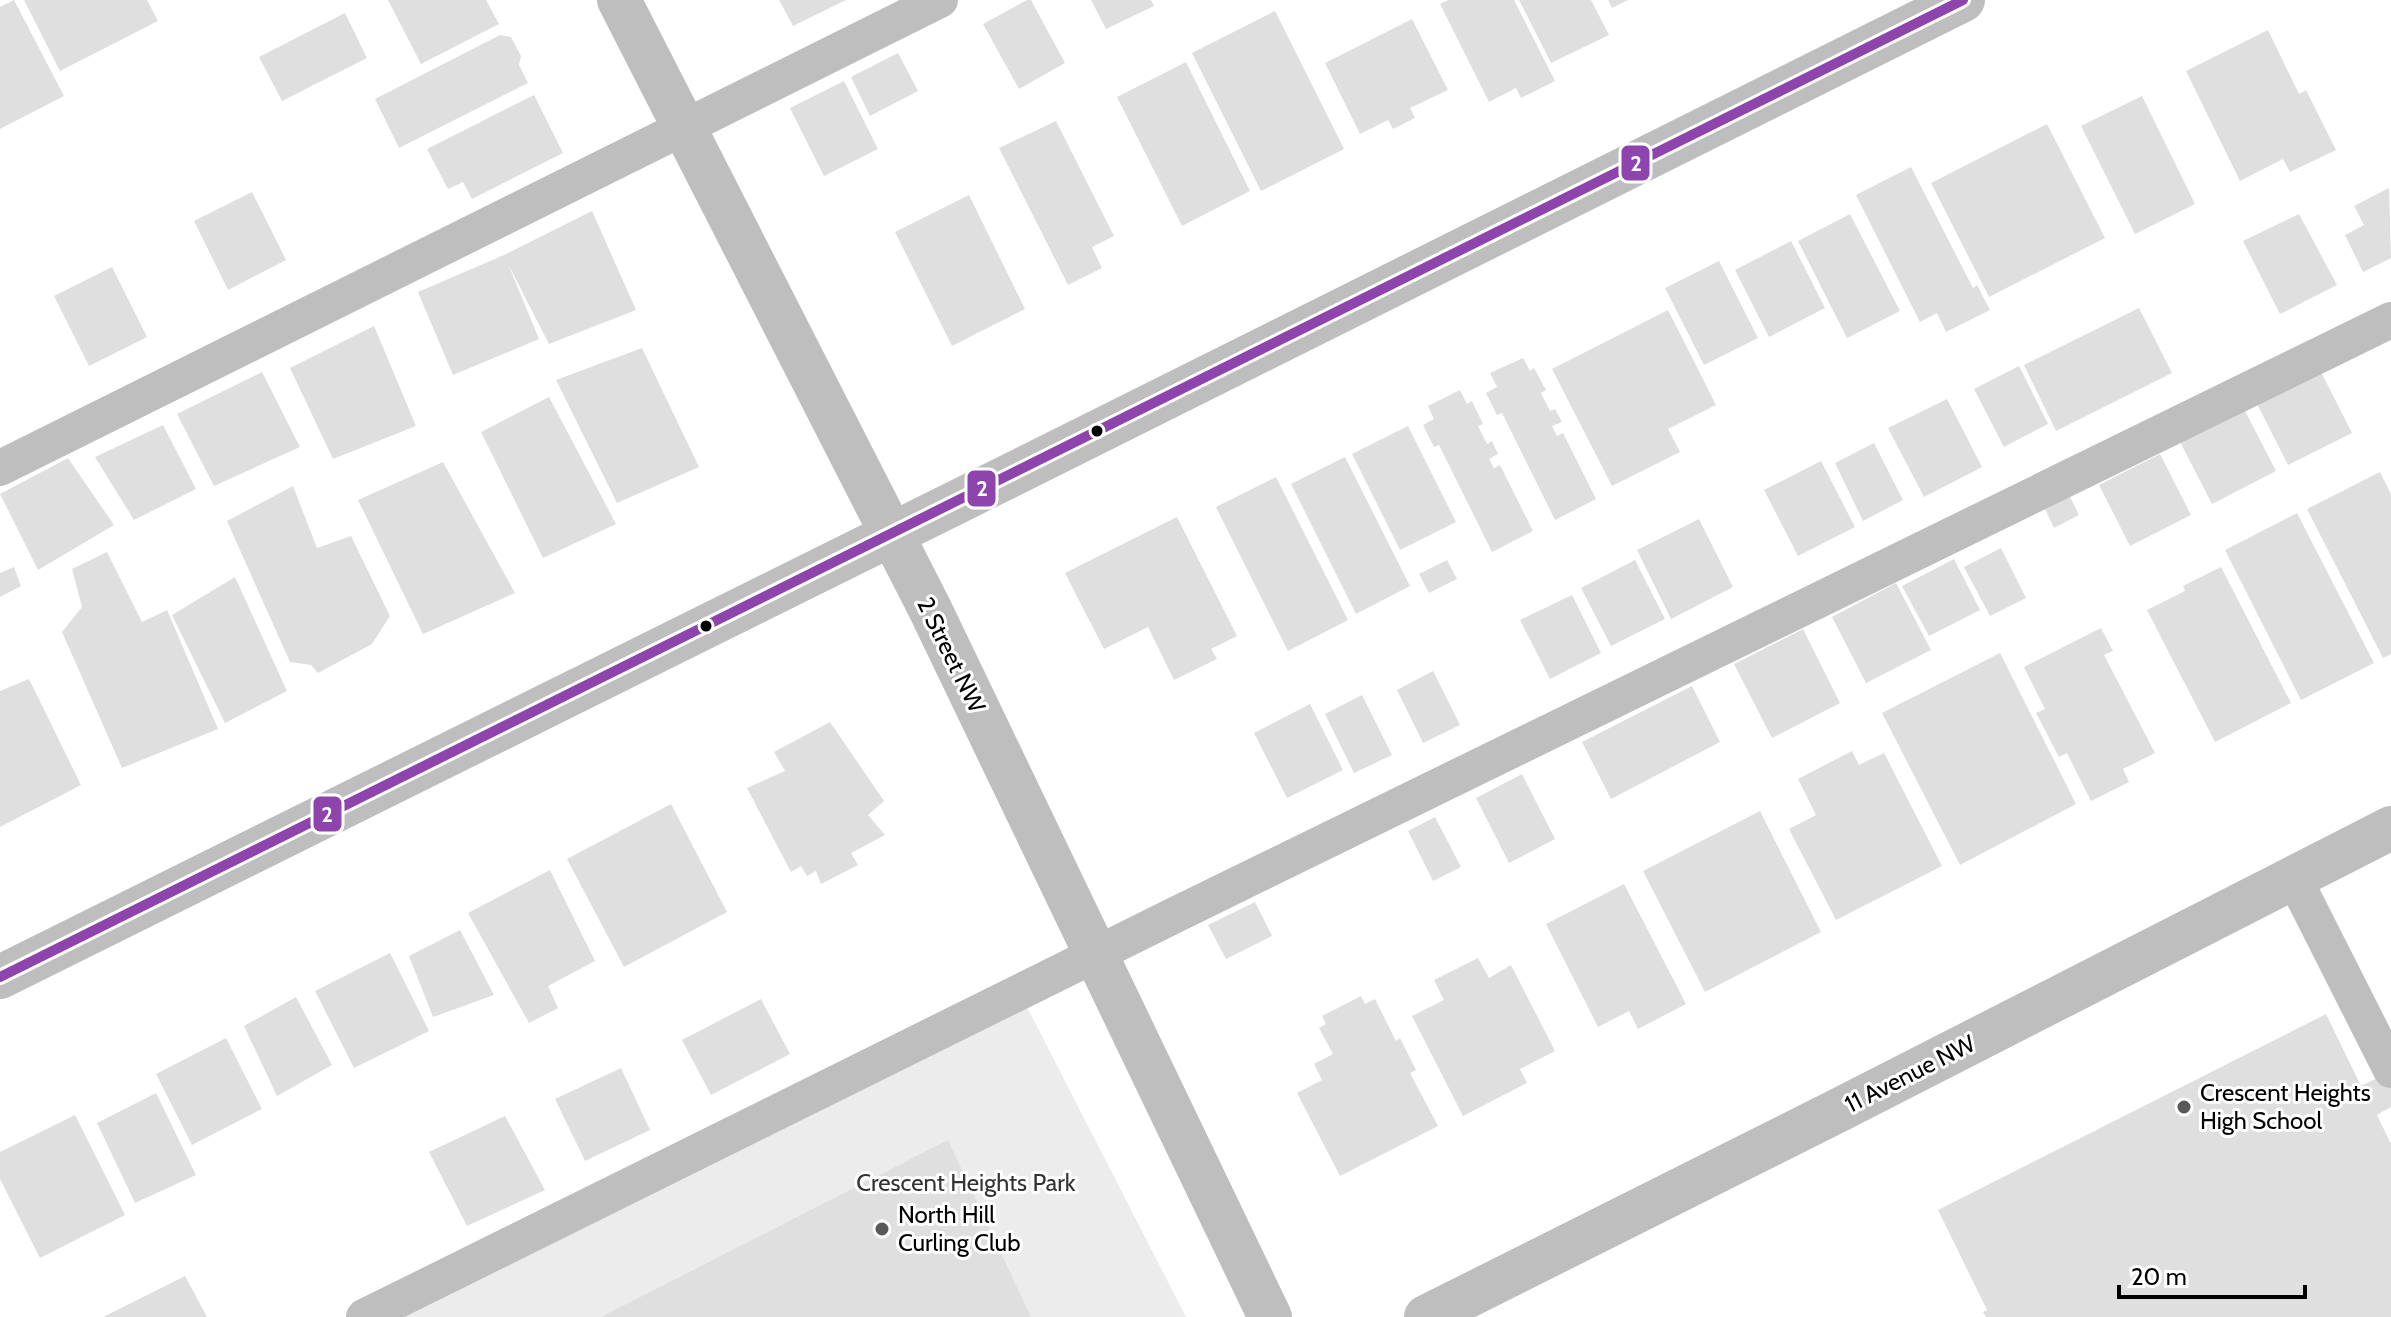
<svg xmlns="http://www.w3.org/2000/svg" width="2391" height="1317" font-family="Cabin,sans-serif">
  <rect width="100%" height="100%" fill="#fff"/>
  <!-- green -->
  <path fill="#ececec" d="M 1025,1003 L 1186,1317 L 397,1317 Z"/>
  <!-- building -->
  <g fill="#dfdfdf">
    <path d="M 14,0 L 64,96 L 0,129 L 0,7 Z"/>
    <path d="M 24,0 L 147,0 L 158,21 L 60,71 Z"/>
    <path d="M 388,0 L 486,0 L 499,24 L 421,64 Z"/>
    <path d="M 779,0 L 846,0 L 793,26 Z"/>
    <path d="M 1027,0 L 1031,0 L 1065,63 L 1019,89 L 983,24 Z"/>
    <path d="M 1091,0 L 1151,0 L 1154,6 L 1106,29 Z"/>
    <path d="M 1448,0 L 1514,0 L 1555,81 L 1521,98 L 1516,88 L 1489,102 L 1440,4 Z"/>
    <path d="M 1519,0 L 1591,0 L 1609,35 L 1551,63 Z"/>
    <path d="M 1608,0 L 1628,0 L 1612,8 Z"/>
    <path d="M 1275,11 L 1344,149 L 1261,191 L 1192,53 Z"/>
    <path d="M 345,13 L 367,58 L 282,101 L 259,57 Z"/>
    <path d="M 1412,19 L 1448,90 L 1410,108 L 1415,118 L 1393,129 L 1388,120 L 1360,134 L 1325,63 Z"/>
    <path d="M 2268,30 L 2299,94 L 2306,90 L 2336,150 L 2290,172 L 2283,159 L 2240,181 L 2186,71 Z"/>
    <path d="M 500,35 L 511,37 L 521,56 L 519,65 L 528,83 L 399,148 L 375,99 Z"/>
    <path d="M 898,53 L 918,91 L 870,116 L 851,77 Z"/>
    <path d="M 1186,62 L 1250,191 L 1182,226 L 1117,97 Z"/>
    <path d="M 844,81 L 878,149 L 824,176 L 790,108 Z"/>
    <path d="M 534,95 L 563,153 L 472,199 L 463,182 L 448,189 L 427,149 Z"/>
    <path d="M 2142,96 L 2195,204 L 2135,234 L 2081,126 Z"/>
    <path d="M 1056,121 L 1114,236 L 1092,247 L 1102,268 L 1068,285 L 999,148 Z"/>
    <path d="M 2047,124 L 2105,238 L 1989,297 L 1931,183 Z"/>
    <path d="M 1911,167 L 1973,288 L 1977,285 L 1990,310 L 1946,332 L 1937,313 L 1920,322 L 1856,195 Z"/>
    <path d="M 2389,188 L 2391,258 L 2363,272 L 2345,235 L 2364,225 L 2354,206 Z"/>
    <path d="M 252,192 L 286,260 L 228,290 L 194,221 Z"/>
    <path d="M 969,195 L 1025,309 L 952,346 L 895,232 Z"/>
    <path d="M 592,211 L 636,310 L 549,344 L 508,264 L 539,339 L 453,375 L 418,292 L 504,255 Z"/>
    <path d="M 1850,214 L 1900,311 L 1847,338 L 1798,241 Z"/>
    <path d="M 2299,214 L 2337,285 L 2280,314 L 2243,241 Z"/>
    <path d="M 1791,241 L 1825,308 L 1769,337 L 1735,270 Z"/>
    <path d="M 1719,261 L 1758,338 L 1704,365 L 1665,288 Z"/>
    <path d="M 112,267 L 147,337 L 89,366 L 54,296 Z"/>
    <path d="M 2139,308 L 2172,373 L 2056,431 L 2024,365 Z"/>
    <path d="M 1668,310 L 1716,405 L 1668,429 L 1680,452 L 1612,486 L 1552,369 Z"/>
    <path d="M 374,326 L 416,426 L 333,459 L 290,368 Z"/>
    <path d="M 642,348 L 699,467 L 617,503 L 556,380 Z"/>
    <path d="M 1523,358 L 1530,371 L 1534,368 L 1546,390 L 1541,393 L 1550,411 L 1555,409 L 1562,422 L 1552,426 L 1557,436 L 1563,433 L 1596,499 L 1555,520 L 1502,413 L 1497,415 L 1486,393 L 1497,387 L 1490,373 Z"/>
    <path d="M 2019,366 L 2048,424 L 2004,447 L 1974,389 Z"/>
    <path d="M 2319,368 L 2352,433 L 2288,465 L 2255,400 Z"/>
    <path d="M 262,372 L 300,447 L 214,486 L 177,414 Z"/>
    <path d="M 1460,390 L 1467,404 L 1472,401 L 1483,424 L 1478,426 L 1487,444 L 1492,441 L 1498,454 L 1489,459 L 1494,468 L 1500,465 L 1533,531 L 1492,552 L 1439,445 L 1434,447 L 1423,425 L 1434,419 L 1428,406 Z"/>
    <path d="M 549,397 L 616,524 L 543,558 L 481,432 Z"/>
    <path d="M 1947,399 L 1982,467 L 1924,497 L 1888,428 Z"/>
    <path d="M 2243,407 L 2276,471 L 2212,504 L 2179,440 Z"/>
    <path d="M 163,425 L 196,489 L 134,520 L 95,457 Z"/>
    <path d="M 1408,426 L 1456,522 L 1400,550 L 1352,454 Z"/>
    <path d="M 1874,443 L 1903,500 L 1863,521 L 1835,463 Z"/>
    <path d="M 2160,454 L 2191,515 L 2130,546 L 2099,485 Z"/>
    <path d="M 1345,457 L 1410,586 L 1356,614 L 1291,484 Z"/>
    <path d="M 68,458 L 114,525 L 38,570 L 0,494 Z"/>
    <path d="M 1821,461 L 1855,527 L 1798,556 L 1764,490 Z"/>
    <path d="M 443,462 L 515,593 L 423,634 L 358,500 Z"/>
    <path d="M 2380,472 L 2391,494 L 2391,654 L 2383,658 L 2307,509 Z"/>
    <path d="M 1276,477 L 1348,620 L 1288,651 L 1216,507 Z"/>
    <path d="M 293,486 L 317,548 L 351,536 L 390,616 L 372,644 L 318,673 L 311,665 L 290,662 L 227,521 Z"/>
    <path d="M 2070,497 L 2079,515 L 2054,528 L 2045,509 Z"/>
    <path d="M 2297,513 L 2374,663 L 2301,700 L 2225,550 Z"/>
    <path d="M 1177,517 L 1237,636 L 1211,649 L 1217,659 L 1174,680 L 1148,627 L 1104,649 L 1065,573 Z"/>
    <path d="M 1699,519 L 1733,587 L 1671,619 L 1637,550 Z"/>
    <path d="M 2001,548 L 2026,598 L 1990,616 L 1964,567 Z"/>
    <path d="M 107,552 L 142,622 L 167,610 L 218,729 L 122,768 L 62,632 L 82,607 L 72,569 Z"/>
    <path d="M 1954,559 L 1980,610 L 1929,636 L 1902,586 Z"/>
    <path d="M 1447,560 L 1457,579 L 1429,593 L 1419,574 Z"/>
    <path d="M 1635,560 L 1665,619 L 1611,646 L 1581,588 Z"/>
    <path d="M 14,567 L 21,586 L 0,597 L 0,573 Z"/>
    <path d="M 2221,567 L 2291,703 L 2215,742 L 2147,610 L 2185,591 L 2183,586 Z"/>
    <path d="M 235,577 L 287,691 L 225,723 L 172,615 Z"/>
    <path d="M 1896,583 L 1931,650 L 1866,683 L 1832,617 Z"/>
    <path d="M 1572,595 L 1601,653 L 1550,679 L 1520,620 Z"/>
    <path d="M 2101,628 L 2113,651 L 2104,655 L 2155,753 L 2123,769 L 2129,782 L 2091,801 L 2067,753 L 2059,757 L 2036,713 L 2045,709 L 2024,667 Z"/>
    <path d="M 1803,629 L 1840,703 L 1772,738 L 1734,664 Z"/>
    <path d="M 2000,653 L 2076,804 L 1960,865 L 1882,713 Z"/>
    <path d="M 1433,671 L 1460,725 L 1423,743 L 1397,690 Z"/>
    <path d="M 29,679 L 81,785 L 0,827 L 0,691 Z"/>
    <path d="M 1692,686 L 1720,742 L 1611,799 L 1582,742 Z"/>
    <path d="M 1362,695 L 1392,755 L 1354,773 L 1325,714 Z"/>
    <path d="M 1310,704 L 1343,770 L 1287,798 L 1254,733 Z"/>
    <path d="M 830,722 L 884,801 L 868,815 L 885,835 L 851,853 L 858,865 L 821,884 L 816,871 L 807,876 L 801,866 L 791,872 L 747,788 L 785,771 L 774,752 Z"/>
    <path d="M 1852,751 L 1859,765 L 1884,753 L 1942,866 L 1836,920 L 1789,829 L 1816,815 L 1798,779 Z"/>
    <path d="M 1522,774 L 1555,839 L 1509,863 L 1476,798 Z"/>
    <path d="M 671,804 L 727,912 L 624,967 L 567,859 Z"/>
    <path d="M 1760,811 L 1821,932 L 1705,992 L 1643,871 Z"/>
    <path d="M 1435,817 L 1461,867 L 1433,881 L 1408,831 Z"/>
    <path d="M 550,870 L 595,961 L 548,986 L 558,1008 L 529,1023 L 468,913 Z"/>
    <path d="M 1624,884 L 1686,1004 L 1638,1029 L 1629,1011 L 1598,1027 L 1546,924 Z"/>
    <path d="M 1255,902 L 1272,936 L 1226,959 L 1208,925 Z"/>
    <path d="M 460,930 L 494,995 L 433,1017 L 409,956 Z"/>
    <path d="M 390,953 L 429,1031 L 354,1068 L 315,991 Z"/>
    <path d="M 1478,958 L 1489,978 L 1511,965 L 1555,1051 L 1520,1069 L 1527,1083 L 1463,1116 L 1412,1016 L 1444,1000 L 1434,980 Z"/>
    <path d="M 1361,996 L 1365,1004 L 1375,999 L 1396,1041 L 1400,1038 L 1416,1070 L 1410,1073 L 1438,1126 L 1340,1176 L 1297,1093 L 1322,1080 L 1314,1064 L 1333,1054 L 1319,1028 L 1326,1024 L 1322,1016 Z"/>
    <path d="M 296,997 L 332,1065 L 277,1096 L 244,1026 Z"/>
    <path d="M 761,999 L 790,1054 L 711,1095 L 682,1040 Z"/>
    <path d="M 2326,1014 L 2361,1086 L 2391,1071 L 2391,1107 L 2377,1115 L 2391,1144 L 2391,1317 L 1986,1317 L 1983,1312 L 1987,1310 L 1938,1210 Z"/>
    <path d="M 226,1038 L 262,1109 L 192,1145 L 156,1074 Z"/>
    <path d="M 621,1068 L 650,1130 L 585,1161 L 555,1099 Z"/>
    <path d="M 156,1093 L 196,1175 L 135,1203 L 97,1123 Z"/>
    <path d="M 75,1115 L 125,1215 L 40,1258 L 0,1179 L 0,1152 Z"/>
    <path d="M 505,1116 L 545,1190 L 467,1226 L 429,1152 Z"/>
    <path d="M 948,1140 L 1031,1317 L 601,1317 Z"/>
    <path d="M 185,1276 L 207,1317 L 103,1317 Z"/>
  </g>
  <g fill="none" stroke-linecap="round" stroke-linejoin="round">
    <!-- service -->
    <g stroke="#bebebe" stroke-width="36">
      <path d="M 0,468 L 940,0"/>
      <path d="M 2294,878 L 2391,1070"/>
      <path d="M 364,1317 L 1175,915 L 2391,320"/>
    </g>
    <!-- minor -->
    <g stroke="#bebebe" stroke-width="44">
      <path d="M 619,0 L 930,609 L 1270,1317"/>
      <path d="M 1426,1317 L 1839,1110 L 2391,828"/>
    </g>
    <!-- tertiary -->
    <path stroke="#bebebe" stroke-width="44" d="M 0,977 L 959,501 L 1963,0"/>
    <defs>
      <path id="bus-1" d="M 0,977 L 1963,0"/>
    </defs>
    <!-- bus-1 casing -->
    <use href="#bus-1" stroke="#fff" stroke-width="16"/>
    <!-- bus-1 -->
    <use href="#bus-1" stroke="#8e44ad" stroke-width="10"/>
  </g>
  <!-- markers -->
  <g fill="#000" stroke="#fff" stroke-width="3">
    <circle cx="1097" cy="431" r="7"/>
    <circle cx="706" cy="626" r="7"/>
  </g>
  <g fill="#595959" stroke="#fff" stroke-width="3">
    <circle cx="2184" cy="1107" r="8"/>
    <circle cx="882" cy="1229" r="8"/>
  </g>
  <g text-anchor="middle" stroke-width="6" stroke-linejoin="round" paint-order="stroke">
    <!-- street labels -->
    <g font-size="24" fill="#000" stroke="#fff">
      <text transform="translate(951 655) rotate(64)" y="8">2 Street NW</text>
      <text transform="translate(1910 1074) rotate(-27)" y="8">11 Avenue NW</text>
    </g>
    <!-- poi labels -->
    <g font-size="24" fill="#000" stroke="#fff" text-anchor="start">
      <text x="2200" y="1101">Crescent Heights<tspan x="2200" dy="28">High School</tspan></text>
      <text x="898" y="1223">North Hill<tspan x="898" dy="28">Curling Club</tspan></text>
    </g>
    <!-- park labels -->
    <g font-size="24" fill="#333" stroke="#fff">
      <text x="966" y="1191">Crescent Heights Park</text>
    </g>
  </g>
  <g stroke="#fff" stroke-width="3">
    <rect x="1620" y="144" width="31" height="38" rx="8" fill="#8e44ad"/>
    <rect x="966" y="469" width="31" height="39" rx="8" fill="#8e44ad"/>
    <rect x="312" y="795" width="31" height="38" rx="8" fill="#8e44ad"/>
  </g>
  <g font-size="22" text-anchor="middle" font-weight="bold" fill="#fff">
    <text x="1636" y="171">2</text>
    <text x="982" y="496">2</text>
    <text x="327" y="822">2</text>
  </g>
  <!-- scale -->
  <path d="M2119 1285v12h186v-12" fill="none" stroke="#000000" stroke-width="4"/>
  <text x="2131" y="1285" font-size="24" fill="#000000" stroke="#ffffff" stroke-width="6" paint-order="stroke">20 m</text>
</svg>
